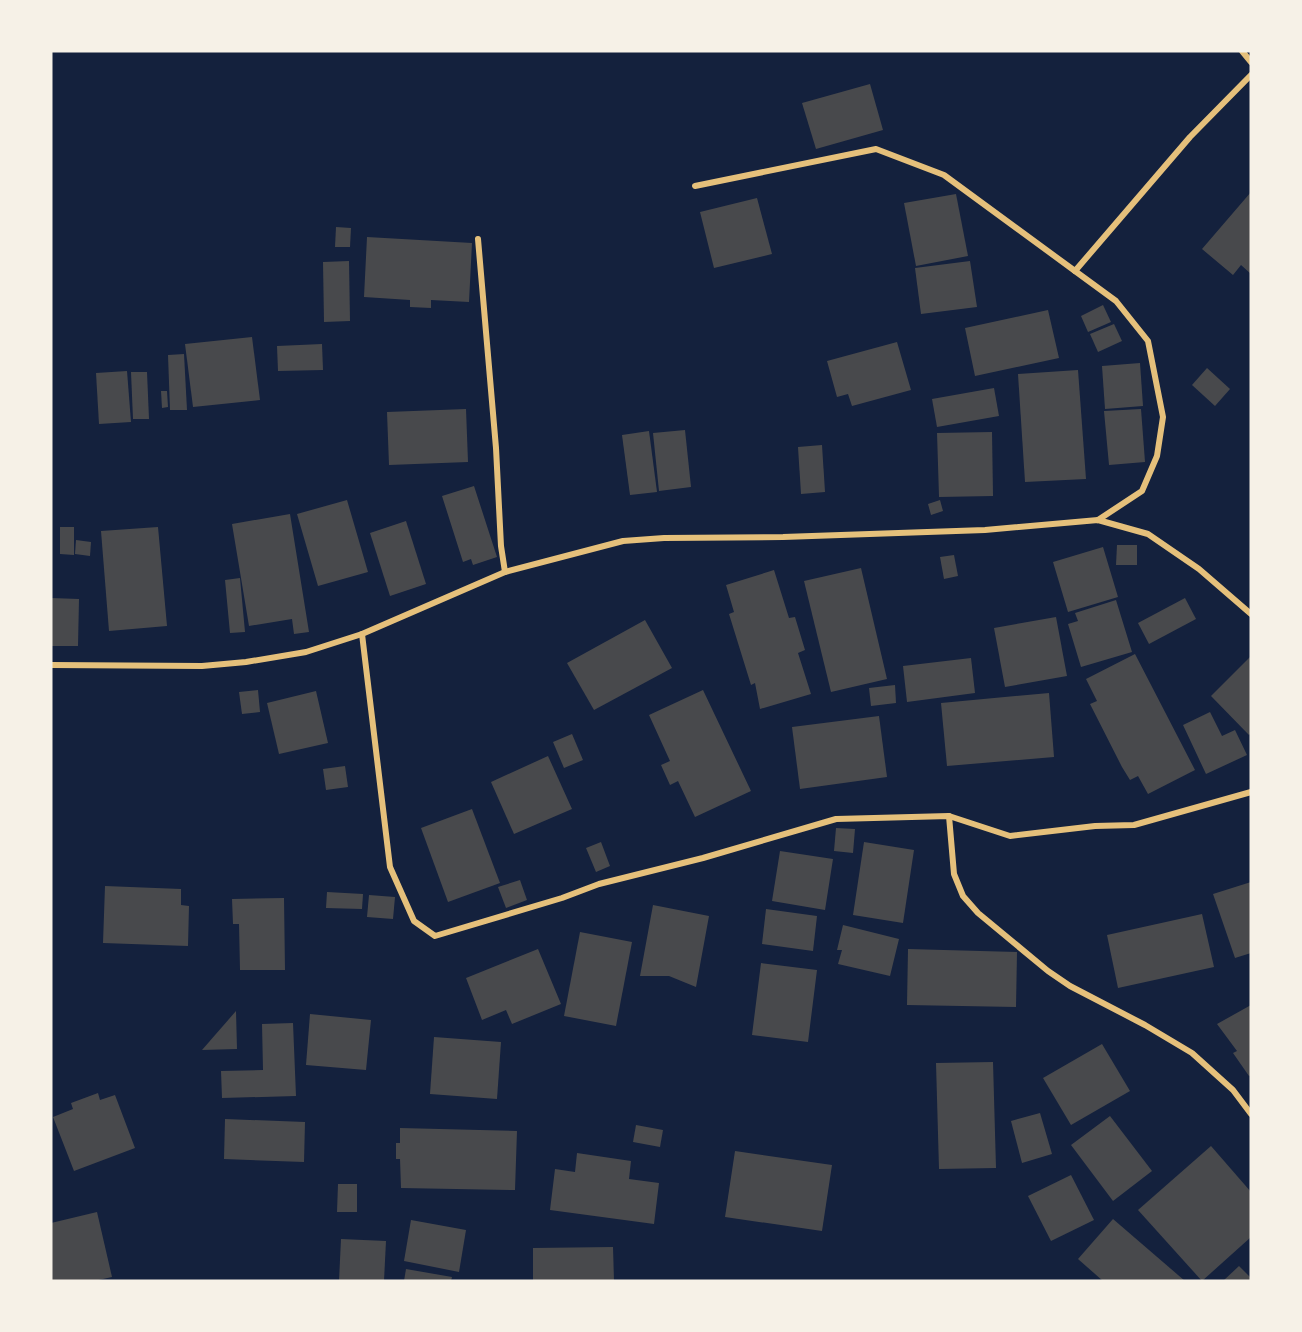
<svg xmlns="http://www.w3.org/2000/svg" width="1302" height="1332" font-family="Ubuntu,sans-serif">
  <rect width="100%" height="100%" fill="#14213d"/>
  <!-- building -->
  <g fill="#48494c">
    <path d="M 870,84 L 883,130 L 816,149 L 802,103 Z"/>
    <path d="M 1251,192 L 1251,274 L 1241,265 L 1233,275 L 1202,249 Z"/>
    <path d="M 956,194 L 968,256 L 916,266 L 904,203 Z"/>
    <path d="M 757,198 L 772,254 L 714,268 L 700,212 Z"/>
    <path d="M 336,227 L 351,228 L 350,247 L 335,247 Z"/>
    <path d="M 367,237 L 472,243 L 469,302 L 431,300 L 431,308 L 410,307 L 410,300 L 364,297 Z"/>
    <path d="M 349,261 L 350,321 L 324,322 L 323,262 Z"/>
    <path d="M 970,261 L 977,307 L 921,314 L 915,268 Z"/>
    <path d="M 1103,305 L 1111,322 L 1088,332 L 1081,316 Z"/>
    <path d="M 1048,310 L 1059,358 L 975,376 L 965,328 Z"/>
    <path d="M 1114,324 L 1122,341 L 1098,352 L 1090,334 Z"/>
    <path d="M 252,337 L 260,400 L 193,407 L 185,344 Z"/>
    <path d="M 897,342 L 911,390 L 852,406 L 848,394 L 837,397 L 827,361 Z"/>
    <path d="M 322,344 L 323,370 L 278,371 L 277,346 Z"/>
    <path d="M 184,354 L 187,410 L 170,410 L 168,355 Z"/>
    <path d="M 1140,363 L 1143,406 L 1105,409 L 1102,366 Z"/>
    <path d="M 1207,368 L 1230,389 L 1215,406 L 1192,385 Z"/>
    <path d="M 1078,370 L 1086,479 L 1025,482 L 1018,374 Z"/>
    <path d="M 127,371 L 131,422 L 99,424 L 96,373 Z"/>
    <path d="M 131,372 L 147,372 L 149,419 L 133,419 Z"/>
    <path d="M 994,388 L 999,416 L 937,427 L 932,399 Z"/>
    <path d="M 161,391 L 167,391 L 168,407 L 162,408 Z"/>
    <path d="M 466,409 L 468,462 L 389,465 L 387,412 Z"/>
    <path d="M 1141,409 L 1145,462 L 1109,465 L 1104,411 Z"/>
    <path d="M 685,430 L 691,487 L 659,491 L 653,433 Z"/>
    <path d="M 649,431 L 657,492 L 630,495 L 622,435 Z"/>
    <path d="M 992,432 L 993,496 L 939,497 L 937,433 Z"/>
    <path d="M 822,445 L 825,492 L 801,494 L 798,447 Z"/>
    <path d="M 474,486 L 497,557 L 473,565 L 471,559 L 463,562 L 442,496 Z"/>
    <path d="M 347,500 L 368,572 L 318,586 L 297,514 Z"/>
    <path d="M 940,500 L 943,511 L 931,515 L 928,504 Z"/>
    <path d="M 290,514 L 309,632 L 294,634 L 292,619 L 249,626 L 232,524 Z"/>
    <path d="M 406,521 L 426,584 L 390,596 L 370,533 Z"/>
    <path d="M 60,527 L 74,527 L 74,555 L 60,554 Z"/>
    <path d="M 158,527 L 167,626 L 109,631 L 101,531 Z"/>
    <path d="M 76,540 L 91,542 L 90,556 L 75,554 Z"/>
    <path d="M 1117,545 L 1137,545 L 1137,565 L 1116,565 Z"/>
    <path d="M 1103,547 L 1118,597 L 1068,612 L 1053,562 Z"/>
    <path d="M 954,555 L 958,576 L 944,579 L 940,557 Z"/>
    <path d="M 861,568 L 887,679 L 831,692 L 804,581 Z"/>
    <path d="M 774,570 L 789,618 L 795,617 L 805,650 L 798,653 L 811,694 L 760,709 L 755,683 L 751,685 L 729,614 L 734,612 L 726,585 Z"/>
    <path d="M 240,578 L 245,632 L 230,633 L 225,580 Z"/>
    <path d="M 51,598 L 79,599 L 78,646 L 51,646 Z"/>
    <path d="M 1185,598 L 1196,619 L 1149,644 L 1138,623 Z"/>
    <path d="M 1116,600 L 1132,652 L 1081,667 L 1068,624 L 1078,621 L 1075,613 Z"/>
    <path d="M 1056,617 L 1067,676 L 1005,687 L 994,628 Z"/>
    <path d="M 645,620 L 672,668 L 594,710 L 567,663 Z"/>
    <path d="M 1135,654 L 1195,770 L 1148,794 L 1138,776 L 1130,780 L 1122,767 L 1090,704 L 1097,701 L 1086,679 Z"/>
    <path d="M 1251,656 L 1251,733 L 1249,735 L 1211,696 Z"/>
    <path d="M 971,658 L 975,693 L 907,702 L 903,666 Z"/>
    <path d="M 895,685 L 896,703 L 871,706 L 869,688 Z"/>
    <path d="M 258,690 L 260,712 L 242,714 L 239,692 Z"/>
    <path d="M 703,690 L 751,791 L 695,817 L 678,781 L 670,785 L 661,765 L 670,761 L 649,715 Z"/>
    <path d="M 316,691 L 328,743 L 279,754 L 267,703 Z"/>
    <path d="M 1049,693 L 1054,757 L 947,766 L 941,703 Z"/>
    <path d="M 1210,712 L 1222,736 L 1235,730 L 1247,755 L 1206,774 L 1183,725 Z"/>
    <path d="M 879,716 L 887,777 L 800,789 L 792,727 Z"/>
    <path d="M 572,734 L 583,760 L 564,768 L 553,742 Z"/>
    <path d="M 548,756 L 572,809 L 514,834 L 491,782 Z"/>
    <path d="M 345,766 L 348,787 L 326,790 L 323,769 Z"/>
    <path d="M 472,809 L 500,883 L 448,902 L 421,828 Z"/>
    <path d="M 836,828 L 855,829 L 853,853 L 834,851 Z"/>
    <path d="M 601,842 L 610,866 L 596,872 L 586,848 Z"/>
    <path d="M 864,842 L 914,850 L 903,923 L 853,915 Z"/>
    <path d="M 780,851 L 833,859 L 825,910 L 772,901 Z"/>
    <path d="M 520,880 L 527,900 L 506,908 L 498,887 Z"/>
    <path d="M 1251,882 L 1251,953 L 1235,958 L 1213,894 Z"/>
    <path d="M 105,886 L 181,889 L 181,905 L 189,906 L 188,946 L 103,943 Z"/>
    <path d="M 327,892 L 363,894 L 362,909 L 326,908 Z"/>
    <path d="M 369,895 L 395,897 L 393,919 L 367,917 Z"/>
    <path d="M 284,898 L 285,970 L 240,970 L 239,924 L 233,924 L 232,899 Z"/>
    <path d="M 653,905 L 709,916 L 696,987 L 669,976 L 640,976 Z"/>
    <path d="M 766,909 L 817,916 L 813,951 L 762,944 Z"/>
    <path d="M 1202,914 L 1214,967 L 1118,988 L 1107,935 Z"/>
    <path d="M 843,925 L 899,939 L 890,976 L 838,964 L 842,950 L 837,950 Z"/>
    <path d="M 580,932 L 632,942 L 616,1026 L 564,1016 Z"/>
    <path d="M 538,949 L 561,1004 L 512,1024 L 506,1010 L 482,1020 L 466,978 Z"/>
    <path d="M 908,949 L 1017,952 L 1016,1007 L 907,1005 Z"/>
    <path d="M 761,963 L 817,970 L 808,1042 L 752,1035 Z"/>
    <path d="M 1251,1005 L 1251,1075 L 1249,1076 L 1233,1053 L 1237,1051 L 1217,1024 Z"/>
    <path d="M 236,1011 L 237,1049 L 202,1050 Z"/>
    <path d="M 310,1014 L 371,1020 L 366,1070 L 306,1065 Z"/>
    <path d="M 293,1023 L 296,1096 L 222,1098 L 221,1071 L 263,1070 L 262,1024 Z"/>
    <path d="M 434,1037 L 501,1042 L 497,1099 L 430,1094 Z"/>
    <path d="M 1102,1044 L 1130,1091 L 1071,1125 L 1043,1078 Z"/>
    <path d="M 993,1062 L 996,1168 L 939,1169 L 936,1063 Z"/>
    <path d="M 98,1093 L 100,1100 L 115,1095 L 135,1148 L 74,1171 L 53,1117 L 73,1109 L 71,1103 Z"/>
    <path d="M 1040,1113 L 1052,1154 L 1022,1163 L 1011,1121 Z"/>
    <path d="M 1110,1116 L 1152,1171 L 1113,1201 L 1071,1145 Z"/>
    <path d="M 225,1119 L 305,1122 L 304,1162 L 224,1159 Z"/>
    <path d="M 636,1125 L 663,1130 L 660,1147 L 633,1142 Z"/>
    <path d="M 400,1128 L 517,1131 L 515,1190 L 401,1188 L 400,1159 L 396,1159 L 396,1143 L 400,1143 Z"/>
    <path d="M 1211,1146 L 1251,1192 L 1251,1237 L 1202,1281 L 1138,1210 Z"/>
    <path d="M 735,1151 L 832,1165 L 822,1231 L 725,1217 Z"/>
    <path d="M 577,1153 L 631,1161 L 629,1179 L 659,1183 L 654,1224 L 550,1210 L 555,1169 L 575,1172 Z"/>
    <path d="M 1071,1175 L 1094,1220 L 1051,1241 L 1028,1196 Z"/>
    <path d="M 338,1184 L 357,1184 L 357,1212 L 337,1212 Z"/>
    <path d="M 97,1212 L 112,1277 L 94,1281 L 51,1281 L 51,1223 Z"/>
    <path d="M 1113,1219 L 1185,1281 L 1103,1281 L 1078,1259 Z"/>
    <path d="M 411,1220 L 466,1230 L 459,1272 L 404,1261 Z"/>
    <path d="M 341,1239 L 386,1241 L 384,1281 L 339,1281 Z"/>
    <path d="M 613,1247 L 614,1281 L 533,1281 L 533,1248 Z"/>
    <path d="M 1239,1266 L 1251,1278 L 1251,1281 L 1223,1281 Z"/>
    <path d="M 406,1269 L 452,1277 L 451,1281 L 404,1281 Z"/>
  </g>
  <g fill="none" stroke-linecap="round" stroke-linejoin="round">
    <!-- minor -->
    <g stroke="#e5c07b" stroke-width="6">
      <path d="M 1242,51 L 1251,62"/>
      <path d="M 695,186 L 876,149 L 944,175 L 1075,271"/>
      <path d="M 478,239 L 496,448 L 501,546 L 505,572"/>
      <path d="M 1098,520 L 1142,491 L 1157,456 L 1163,417 L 1148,341 L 1116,301 L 1075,271 L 1190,137 L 1251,75"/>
      <path d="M 362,634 L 390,867 L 414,921 L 435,936 L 562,898 L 599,884 L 703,858 L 836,819 L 949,816 L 1010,836 L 1095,826 L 1134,825 L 1251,792"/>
      <path d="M 51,665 L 202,666 L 246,662 L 306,652 L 362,634 L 505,572 L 623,541 L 664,538 L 783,537 L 985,530 L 1098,520 L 1148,534 L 1199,569 L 1251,614"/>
      <path d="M 949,816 L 954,874 L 963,896 L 978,913 L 1048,971 L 1070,986 L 1145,1025 L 1192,1053 L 1233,1090 L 1251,1114"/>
    </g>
  </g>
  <!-- border -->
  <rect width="1302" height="1332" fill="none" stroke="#f6f1e7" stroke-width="105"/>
</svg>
